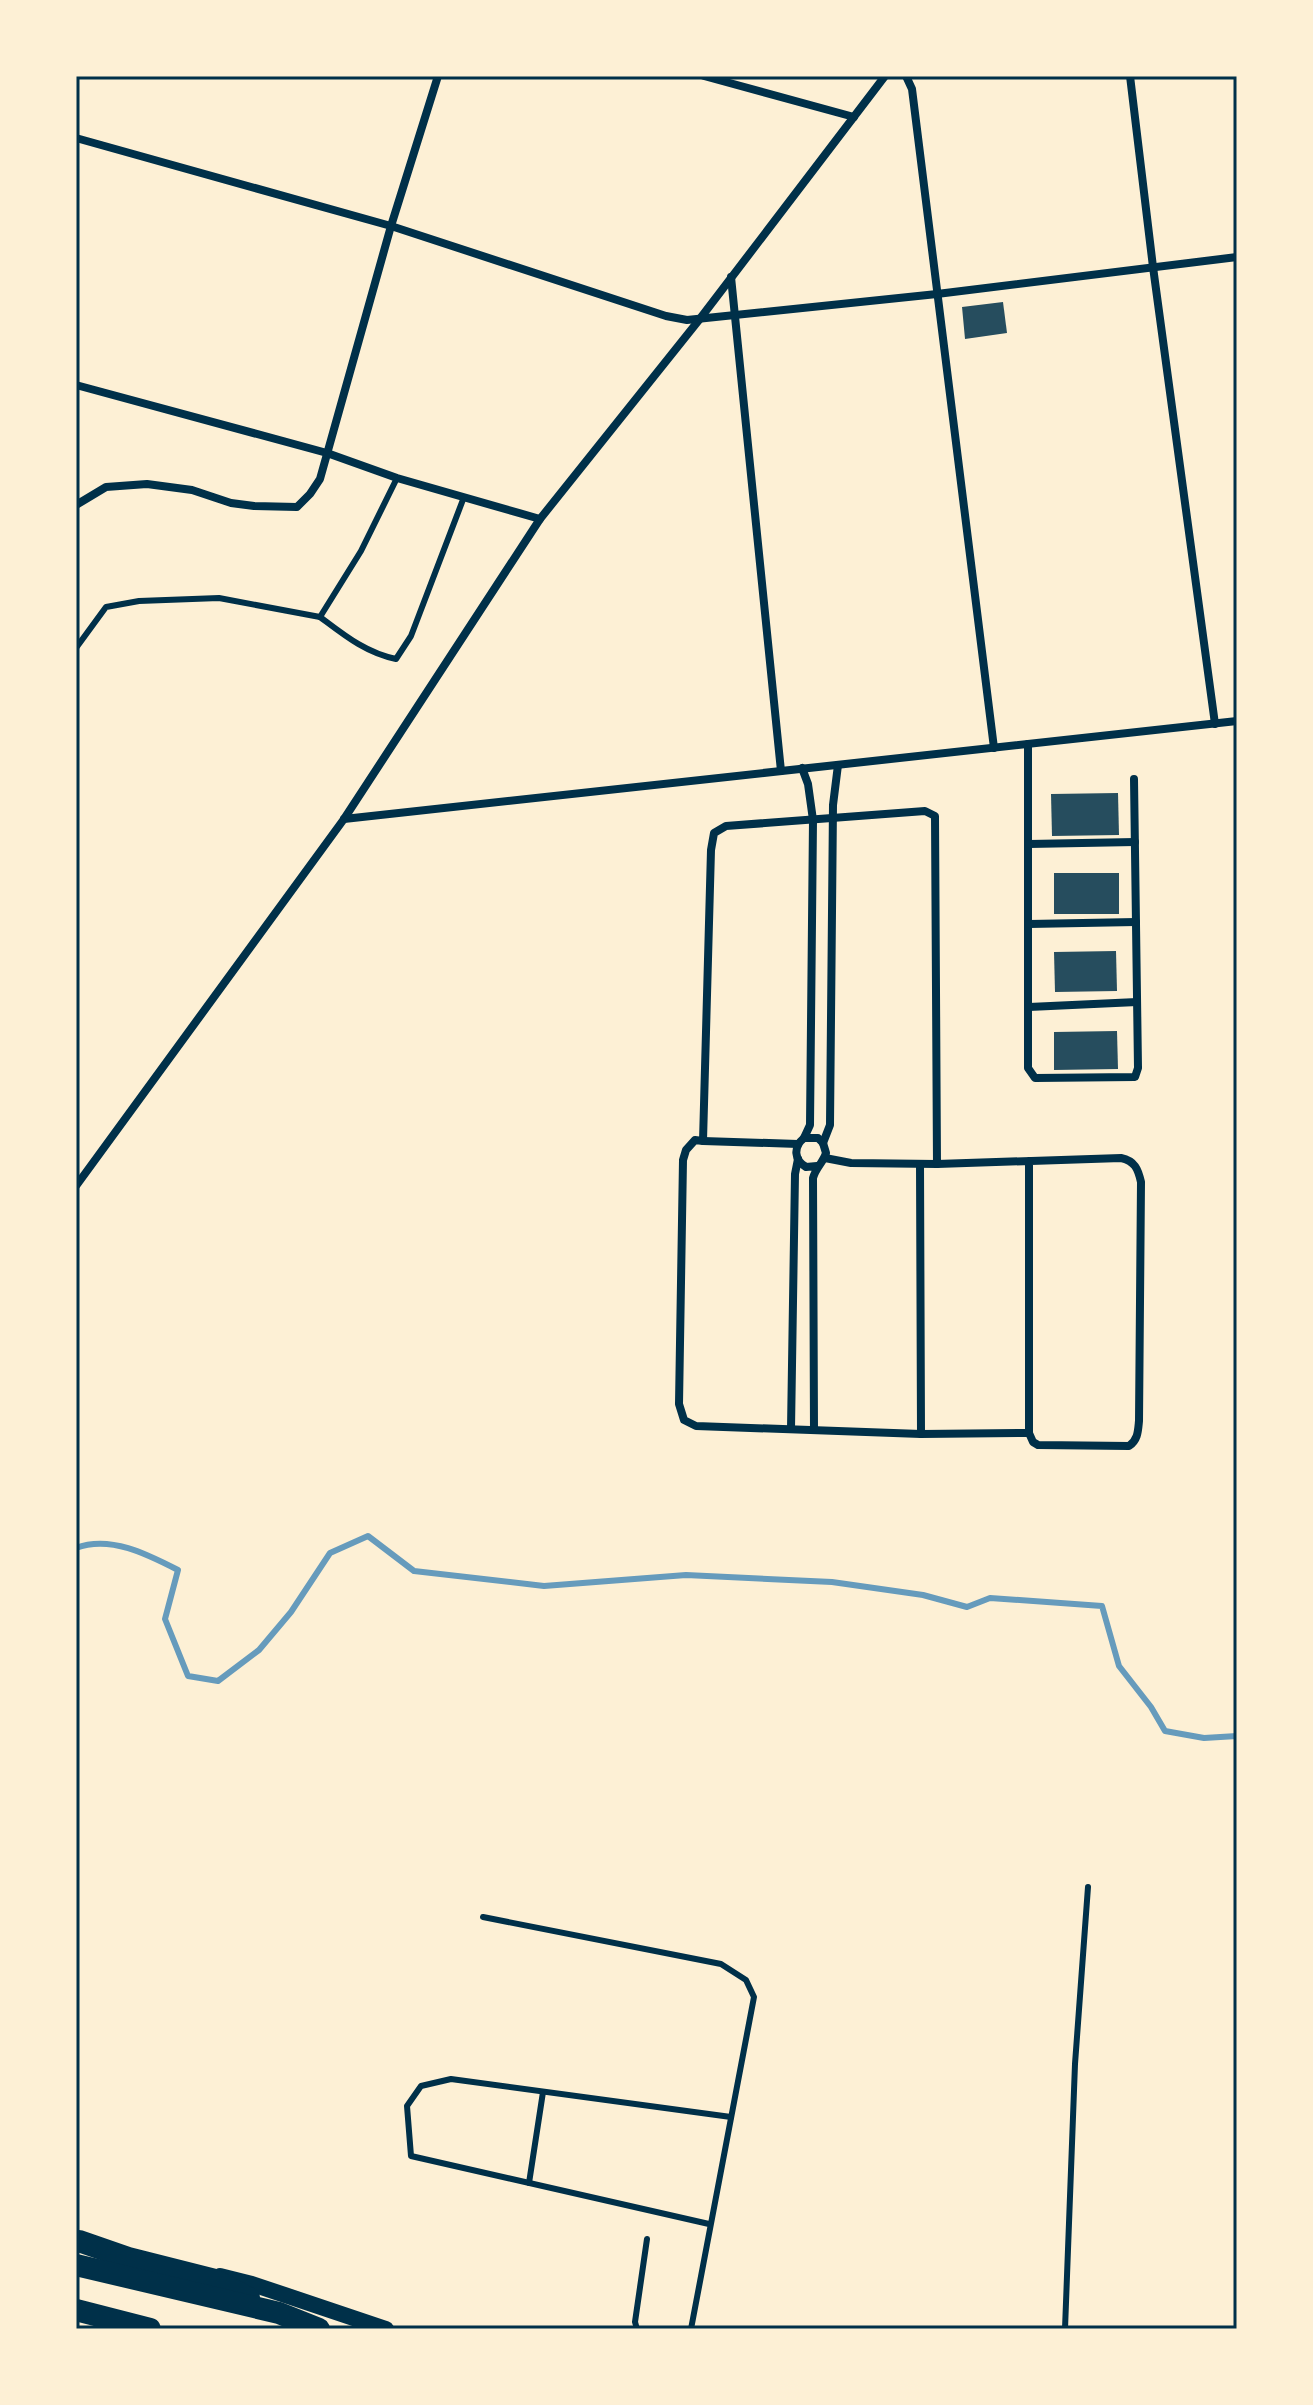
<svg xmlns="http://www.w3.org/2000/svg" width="1313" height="2405" font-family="'DM Sans',sans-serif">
  <rect width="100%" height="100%" fill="#fdf0d5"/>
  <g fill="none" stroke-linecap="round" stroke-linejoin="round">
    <!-- stream -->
    <path stroke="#669bbc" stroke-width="6" d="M 76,1548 C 110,1535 147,1554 178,1570 L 165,1619 L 188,1676 L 218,1681 L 259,1650 L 291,1612 L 330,1553 L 368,1536 L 414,1571 L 544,1586 L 686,1575 L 832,1582 L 923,1595 L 967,1607 L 990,1598 L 1102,1606 L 1119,1666 L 1151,1707 L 1165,1731 L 1204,1738 L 1237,1736"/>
  </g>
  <!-- building -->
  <g fill="#264d5e">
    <path d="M 1003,302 L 1007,333 L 965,339 L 962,307 Z"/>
    <path d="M 1118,793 L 1119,835 L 1052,836 L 1051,794 Z"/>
    <rect x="1054" y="873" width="65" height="41"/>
    <path d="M 1116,951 L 1117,991 L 1055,992 L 1054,952 Z"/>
    <path d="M 1117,1031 L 1118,1069 L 1054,1070 L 1054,1032 Z"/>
  </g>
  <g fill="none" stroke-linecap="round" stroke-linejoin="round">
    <!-- service -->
    <g stroke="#003049" stroke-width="6">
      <path d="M 320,617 C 344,635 366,653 396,659 L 411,636 L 464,497"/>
      <path d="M 76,648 L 106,607 L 139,601 L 219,598 L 320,617 L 361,551 L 397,478"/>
      <path d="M 483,1917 L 721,1964 L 746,1980 L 754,1997 L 691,2329"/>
      <path d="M 529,2183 L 543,2092"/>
      <path d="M 709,2224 L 411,2156 L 407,2106 L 421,2086 L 451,2079 L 731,2117"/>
      <path d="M 637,2329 L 635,2322 L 647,2239"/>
      <path d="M 1065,2329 L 1075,2064 L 1088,1887"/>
    </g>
    <!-- minor -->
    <g stroke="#003049" stroke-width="8">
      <path d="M 704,76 L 854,117"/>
      <path d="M 906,76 L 912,89 L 994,748"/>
      <path d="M 1130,76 L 1153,267 L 1215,724"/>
      <path d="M 76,138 L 391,226 L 666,316 L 687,320 L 937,294 L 1237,257"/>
      <path d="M 731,277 L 781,771"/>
      <path d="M 76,385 L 327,453 L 397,478 L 540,519"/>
      <path d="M 76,505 L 106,487 L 147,484 L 192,490 L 231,503 L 254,506 L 297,507 L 310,494 L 320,479 L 391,226 L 438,76"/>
      <path d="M 1028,744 L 1028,1068 L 1035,1078 L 1135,1077 L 1138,1068 L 1134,779"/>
      <path d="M 802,768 L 808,784 L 813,820 L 810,1125 L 804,1138"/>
      <path d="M 344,819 L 1237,721"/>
      <path d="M 1029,844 L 1135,842"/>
      <path d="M 1029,924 L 1136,922"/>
      <path d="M 1029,1007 L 1137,1002"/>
      <path d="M 703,1141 L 798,1144"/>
      <path d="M 823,1143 L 830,1125 L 833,805 L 838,765"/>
      <path d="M 825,1158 L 851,1163 L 937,1164"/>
      <path d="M 920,1164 L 921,1434"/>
      <path d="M 76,1186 L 344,819 L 540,519 L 699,320 L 885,76"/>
      <path d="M 791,1429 L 795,1174 L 798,1159"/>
      <path d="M 814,1429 L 813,1178 C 816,1167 823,1163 826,1153 L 823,1143 L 818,1138 L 804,1138 C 793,1147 794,1160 806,1167 L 817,1166"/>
      <path d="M 1029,1433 L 921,1434 L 696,1426 L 684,1420 L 679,1404 L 683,1160 L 686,1150 L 695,1140 L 703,1141 L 711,850 L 714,833 L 726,826 L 925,811 L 935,816 L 937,1164 L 1121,1158 C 1135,1161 1138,1169 1141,1182 L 1139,1421 C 1138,1431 1138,1440 1129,1446 L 1038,1445 L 1033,1442 L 1029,1433 L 1029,1161"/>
    </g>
    <!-- secondary -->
    <path stroke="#003049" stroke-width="16" d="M 220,2276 L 252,2284 L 386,2329"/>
    <!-- motorway -->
    <g stroke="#003049" stroke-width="22">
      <path d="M 79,2241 L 128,2258 L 215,2280 L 249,2298"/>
      <path d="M 76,2265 L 279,2313 L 319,2329"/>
      <path d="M 76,2310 L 150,2329"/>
    </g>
  </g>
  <!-- border -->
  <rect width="1313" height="2405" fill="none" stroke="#fdf0d5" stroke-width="156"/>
  <rect x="78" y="78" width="1157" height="2249" fill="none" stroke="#003049" stroke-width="3"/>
</svg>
